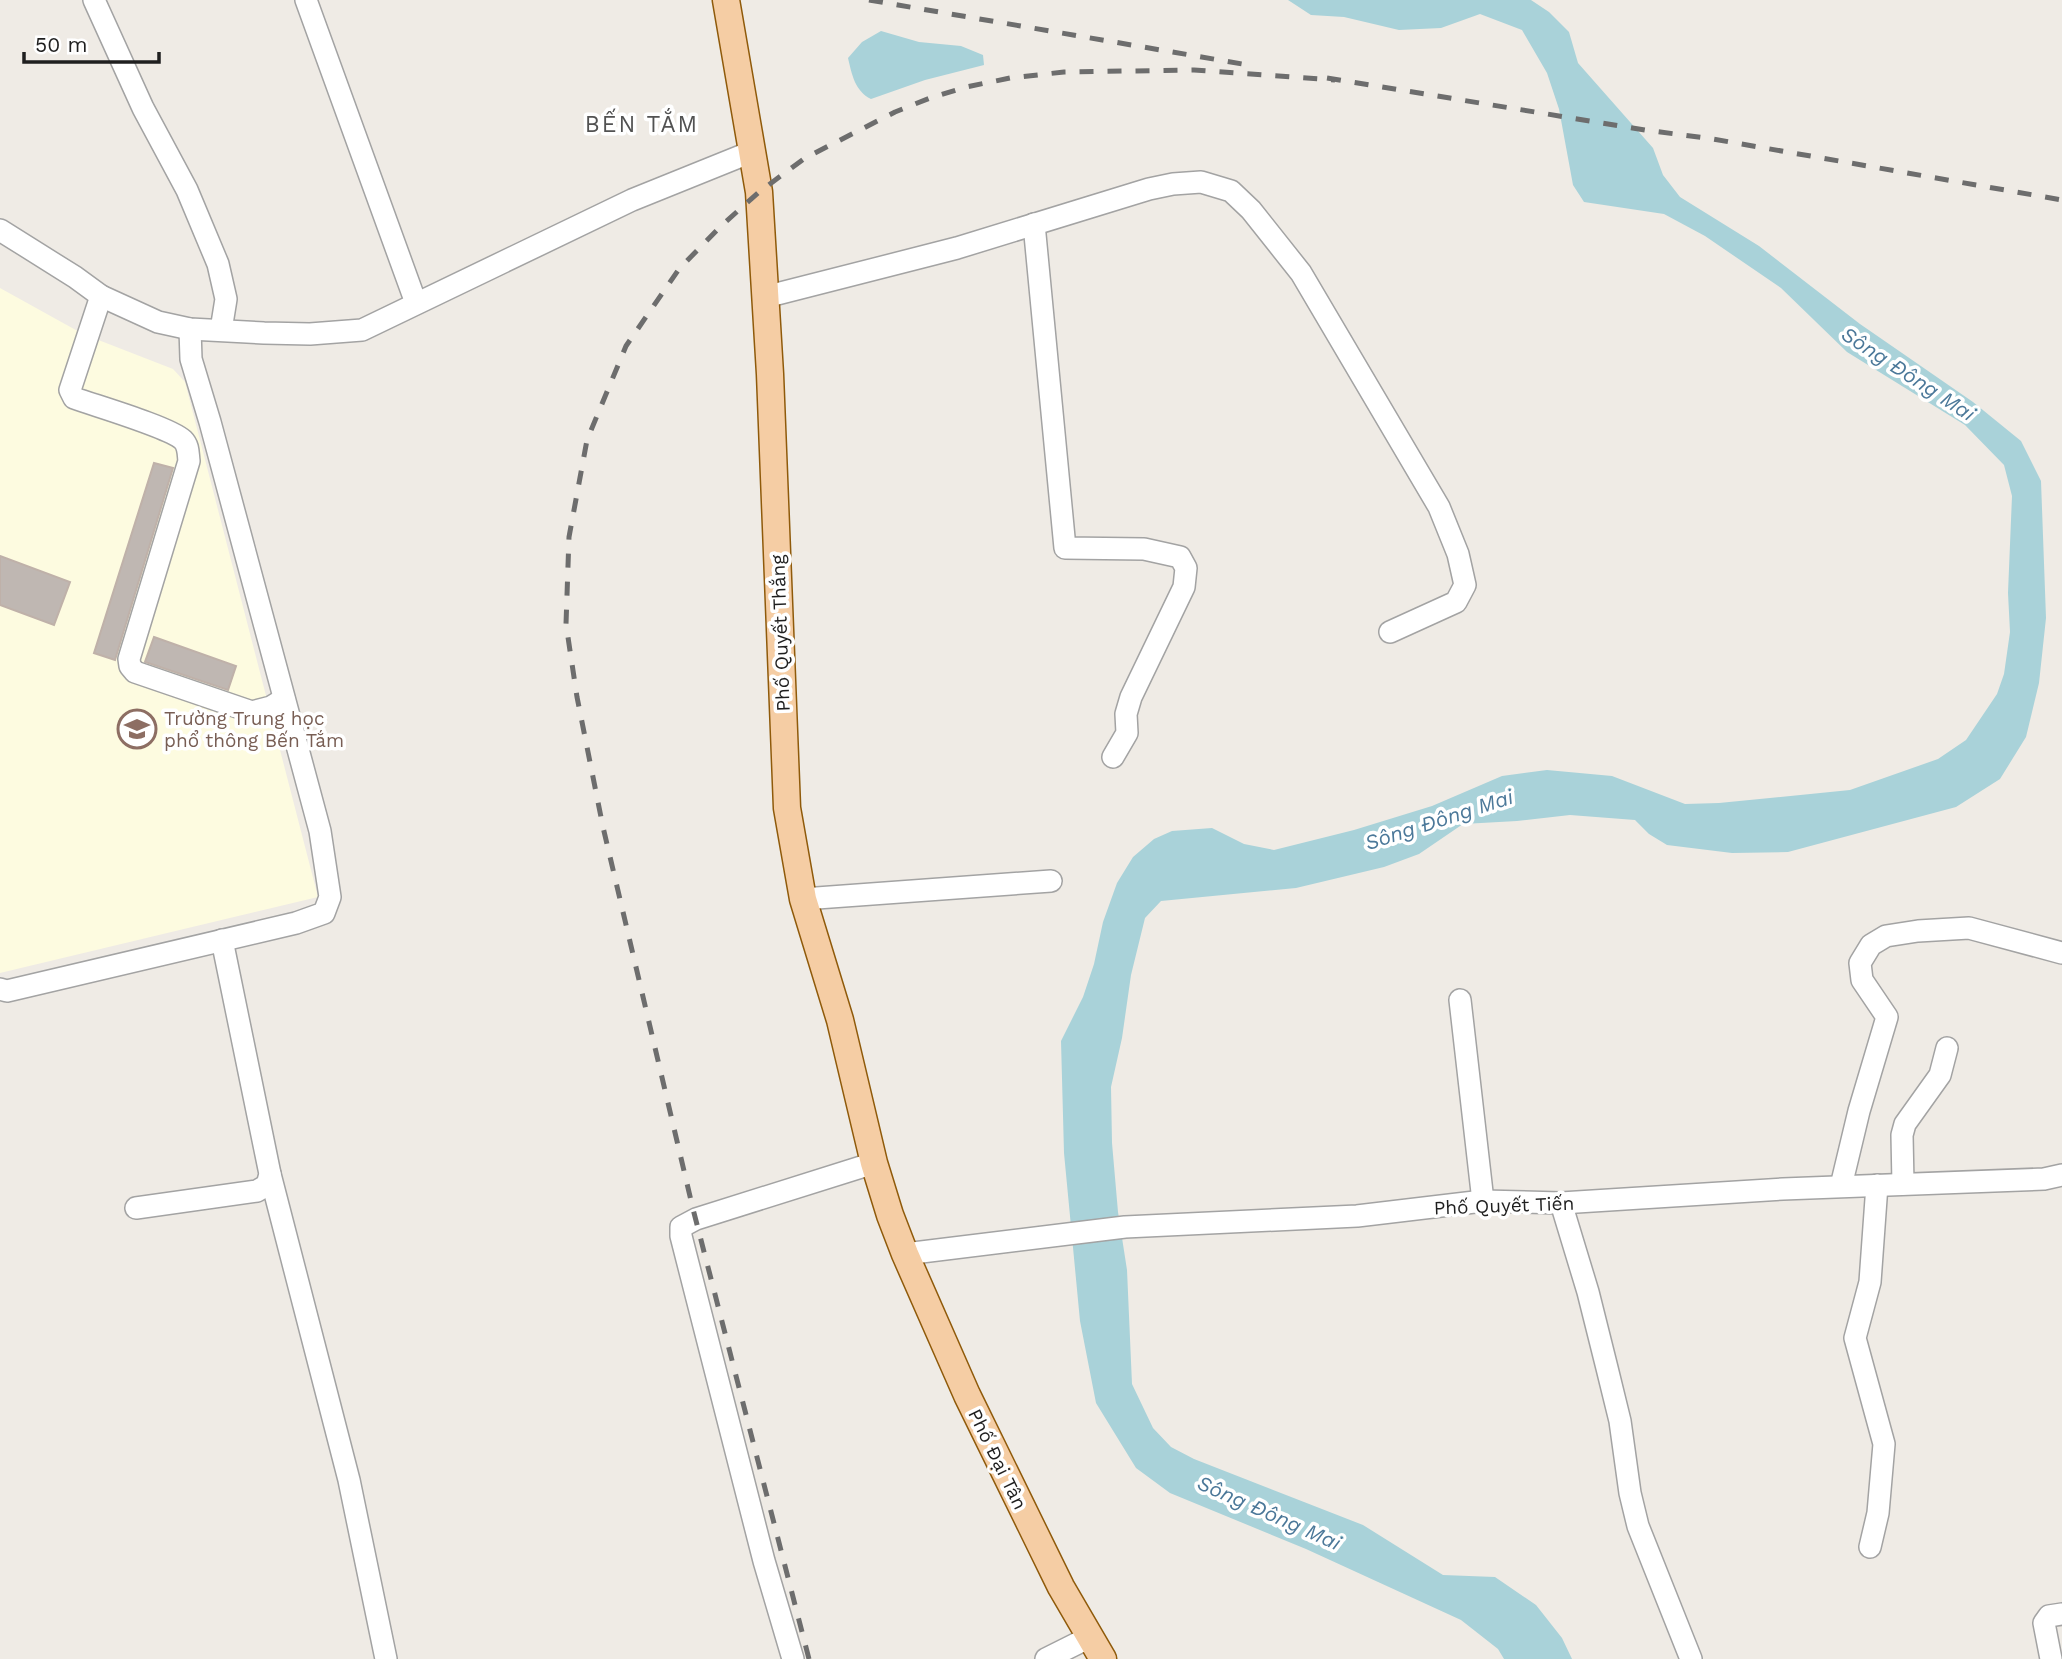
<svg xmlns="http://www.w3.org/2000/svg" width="2062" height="1659" font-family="'Work Sans',sans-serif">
  <rect width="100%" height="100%" fill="#efebe5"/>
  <!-- education -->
  <path fill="#fdfbe0" d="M 0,288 L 83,334 L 173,369 L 185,382 L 318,897 L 0,973 Z"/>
  <!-- water -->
  <g fill="#a9d2d9">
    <path d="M 1288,0 L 1531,0 L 1549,12 L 1569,32 L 1578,63 L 1653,148 L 1663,175 L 1680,197 L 1759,246 L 1860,324 L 1973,402 L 2021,441 L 2041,481 L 2046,618 L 2039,683 L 2026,737 L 2000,779 L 1956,807 L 1788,852 L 1732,853 L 1667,845 L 1649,834 L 1635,820 L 1570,815 L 1517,821 L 1463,824 L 1419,854 L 1384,867 L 1296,888 L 1161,901 L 1145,918 L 1131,975 L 1122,1038 L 1111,1087 L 1112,1143 L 1118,1212 L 1127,1270 L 1132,1384 L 1153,1428 L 1171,1447 L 1194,1459 L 1363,1525 L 1443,1575 L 1495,1577 L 1536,1605 L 1562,1638 L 1572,1659 L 1504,1659 L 1498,1649 L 1461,1620 L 1306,1549 L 1170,1493 L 1136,1468 L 1096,1403 L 1080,1321 L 1064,1153 L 1061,1041 L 1083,997 L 1094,964 L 1103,922 L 1117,883 L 1133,857 L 1154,839 L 1172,831 L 1212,828 L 1244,844 L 1274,850 L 1354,830 L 1432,806 L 1502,776 L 1547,770 L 1612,776 L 1685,804 L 1719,803 L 1850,790 L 1938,759 L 1966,740 L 1997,694 L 2004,674 L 2010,632 L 2008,593 L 2012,496 L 2004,465 L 1965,425 L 1847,352 L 1781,288 L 1705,236 L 1664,214 L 1584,202 L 1573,185 L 1559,109 L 1547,73 L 1522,30 L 1480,14 L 1441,28 L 1399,30 L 1344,17 L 1311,15 Z"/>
    <path d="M 881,31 L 919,42 L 961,46 L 983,55 L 984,65 L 925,80 L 871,99 C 855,91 852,75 848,58 L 862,42 Z"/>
  </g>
  <!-- building -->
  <g fill="#bfb7b2" stroke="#bfb1a9" stroke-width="2">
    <path d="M 154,463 L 173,468 L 115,660 L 94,653 Z"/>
    <path d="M 0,556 L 70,582 L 54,625 L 0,605 Z"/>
    <path d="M 154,637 L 236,666 L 228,690 L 145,662 Z"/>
  </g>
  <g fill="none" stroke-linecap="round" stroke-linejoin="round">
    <defs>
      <g id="minor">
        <path d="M 94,0 L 143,108 L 187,190 L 218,264 L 226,299 L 221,330"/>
        <path d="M 306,0 L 416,303"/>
        <path d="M 1034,224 L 1065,548 L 1144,549 L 1180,557 L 1186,568 L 1184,587 L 1131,697 L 1126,714 L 1127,733 L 1113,757"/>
        <path d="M 0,230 L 75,277 L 101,296 L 158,322 L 190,329 L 264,333 L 310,334 L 362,330 L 632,200 L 751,152"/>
        <path d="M 101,296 L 70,390 L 74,398 C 96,406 169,427 183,440 C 189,446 188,454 189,461 L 129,659 L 130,666 L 135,672 L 252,712 L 271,707 L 284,699"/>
        <path d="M 765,297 L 957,248 L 1149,189 L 1173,184 L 1201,182 L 1231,191 L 1251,210 L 1301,273 L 1439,507 L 1458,554 L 1465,585 L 1456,602 L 1390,632"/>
        <path d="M 803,899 L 1051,881"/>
        <path d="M 0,989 L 7,991 L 296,923 L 324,913 L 330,897 L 320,831 L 210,422 L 191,359 L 190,329"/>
        <path d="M 1460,1000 L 1483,1201"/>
        <path d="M 270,1174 L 349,1480 L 386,1659"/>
        <path d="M 1903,1184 L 1902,1135 L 1905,1124 L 1940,1075 L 1947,1048"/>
        <path d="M 1841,1186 L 1859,1111 L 1887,1017 L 1862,980 L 1860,963 L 1871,945 L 1886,936 L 1918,931 L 1969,928 L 2062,953"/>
        <path d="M 1561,1203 L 1588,1292 L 1607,1368 L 1620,1421 L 1630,1493 L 1638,1526 L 1691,1659"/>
        <path d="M 136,1208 L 257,1191 L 267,1185 L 270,1174 L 222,940"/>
        <path d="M 905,1254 L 1125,1227 L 1357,1216 L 1483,1201 L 1561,1203 L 1783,1189 L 2044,1179 L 2062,1175"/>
        <path d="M 1870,1547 L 1878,1513 L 1884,1444 L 1855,1338 L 1870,1282 L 1877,1185"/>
        <path d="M 793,1659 L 764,1561 L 681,1236 L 681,1227 L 696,1219 L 874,1163"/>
        <path d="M 1046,1659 L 1090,1637"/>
        <path d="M 2051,1659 L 2044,1623 L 2049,1616 L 2062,1614"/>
      </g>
      <path id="major" d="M 726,0 L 759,192 L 770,374 L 787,808 L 803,899 L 840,1020 L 874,1163 L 890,1215 L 905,1254 L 967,1395 L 1061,1587 L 1103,1659"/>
    </defs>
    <!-- minor casing -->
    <use href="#minor" stroke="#a3a3a3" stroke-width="24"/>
    <!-- major casing -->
    <use href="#major" stroke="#8f5a0a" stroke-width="29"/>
    <!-- minor -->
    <use href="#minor" stroke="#fff" stroke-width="21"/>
    <!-- major -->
    <use href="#major" stroke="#f5cda4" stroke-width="26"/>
    <!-- rail -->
    <g stroke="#6d6d6d" stroke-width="5" stroke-dasharray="14 14" stroke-linecap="butt">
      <path d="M 869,0 L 1254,66"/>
      <path d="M 1327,78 L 1645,130 L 1713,139 L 2062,200"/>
      <path d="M 809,1659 L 693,1209 L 603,827 L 577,697 L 566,624 L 569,537 L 587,440 L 626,346 L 679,269 L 721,226 L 759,192 L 805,158 L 895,112 L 930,98 L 966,87 L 1010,78 L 1064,72 L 1194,70 L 1335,80"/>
    </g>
  </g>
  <!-- icons -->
  <defs>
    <symbol id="school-ring" viewBox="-11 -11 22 22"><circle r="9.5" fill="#fff" stroke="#8d6e63" stroke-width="1.5"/><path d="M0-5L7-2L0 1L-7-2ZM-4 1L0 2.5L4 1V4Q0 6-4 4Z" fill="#8d6e63"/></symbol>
  </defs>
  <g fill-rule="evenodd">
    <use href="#school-ring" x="115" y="707" width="44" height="44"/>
  </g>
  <g text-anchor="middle" stroke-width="7" stroke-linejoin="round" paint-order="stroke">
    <!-- street labels -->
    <g font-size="19" fill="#1f1f1f" stroke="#fff">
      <text transform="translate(780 633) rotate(-92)" y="7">Phố Quyết Thắng</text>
      <text transform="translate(1504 1205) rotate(-2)" y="7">Phố Quyết Tiến</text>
      <text transform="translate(998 1459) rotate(64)" y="7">Phố Đại Tân</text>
    </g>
    <!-- education labels -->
    <g font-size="19" fill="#785e54" stroke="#fff" text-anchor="start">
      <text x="164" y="725">Trường Trung học<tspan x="164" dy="22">phổ thông Bến Tắm</tspan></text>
    </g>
    <!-- water labels -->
    <g font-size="21" font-style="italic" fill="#4b7899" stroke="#fff">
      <text transform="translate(1908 374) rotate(33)" y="7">Sông Đông Mai</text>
      <text transform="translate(1439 820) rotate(-18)" y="7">Sông Đông Mai</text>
      <text transform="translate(1269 1513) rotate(24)" y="7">Sông Đông Mai</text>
    </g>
    <!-- quarter labels -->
    <g font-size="23" letter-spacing="2" fill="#525252" stroke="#fff">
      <text x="642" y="132">BẾN TẮM</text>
    </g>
  </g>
  <!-- scale -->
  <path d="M24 52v10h135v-10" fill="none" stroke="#1f1f1f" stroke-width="3.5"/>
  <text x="35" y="52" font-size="21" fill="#1f1f1f" stroke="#ffffff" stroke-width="5" paint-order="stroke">50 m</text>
</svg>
